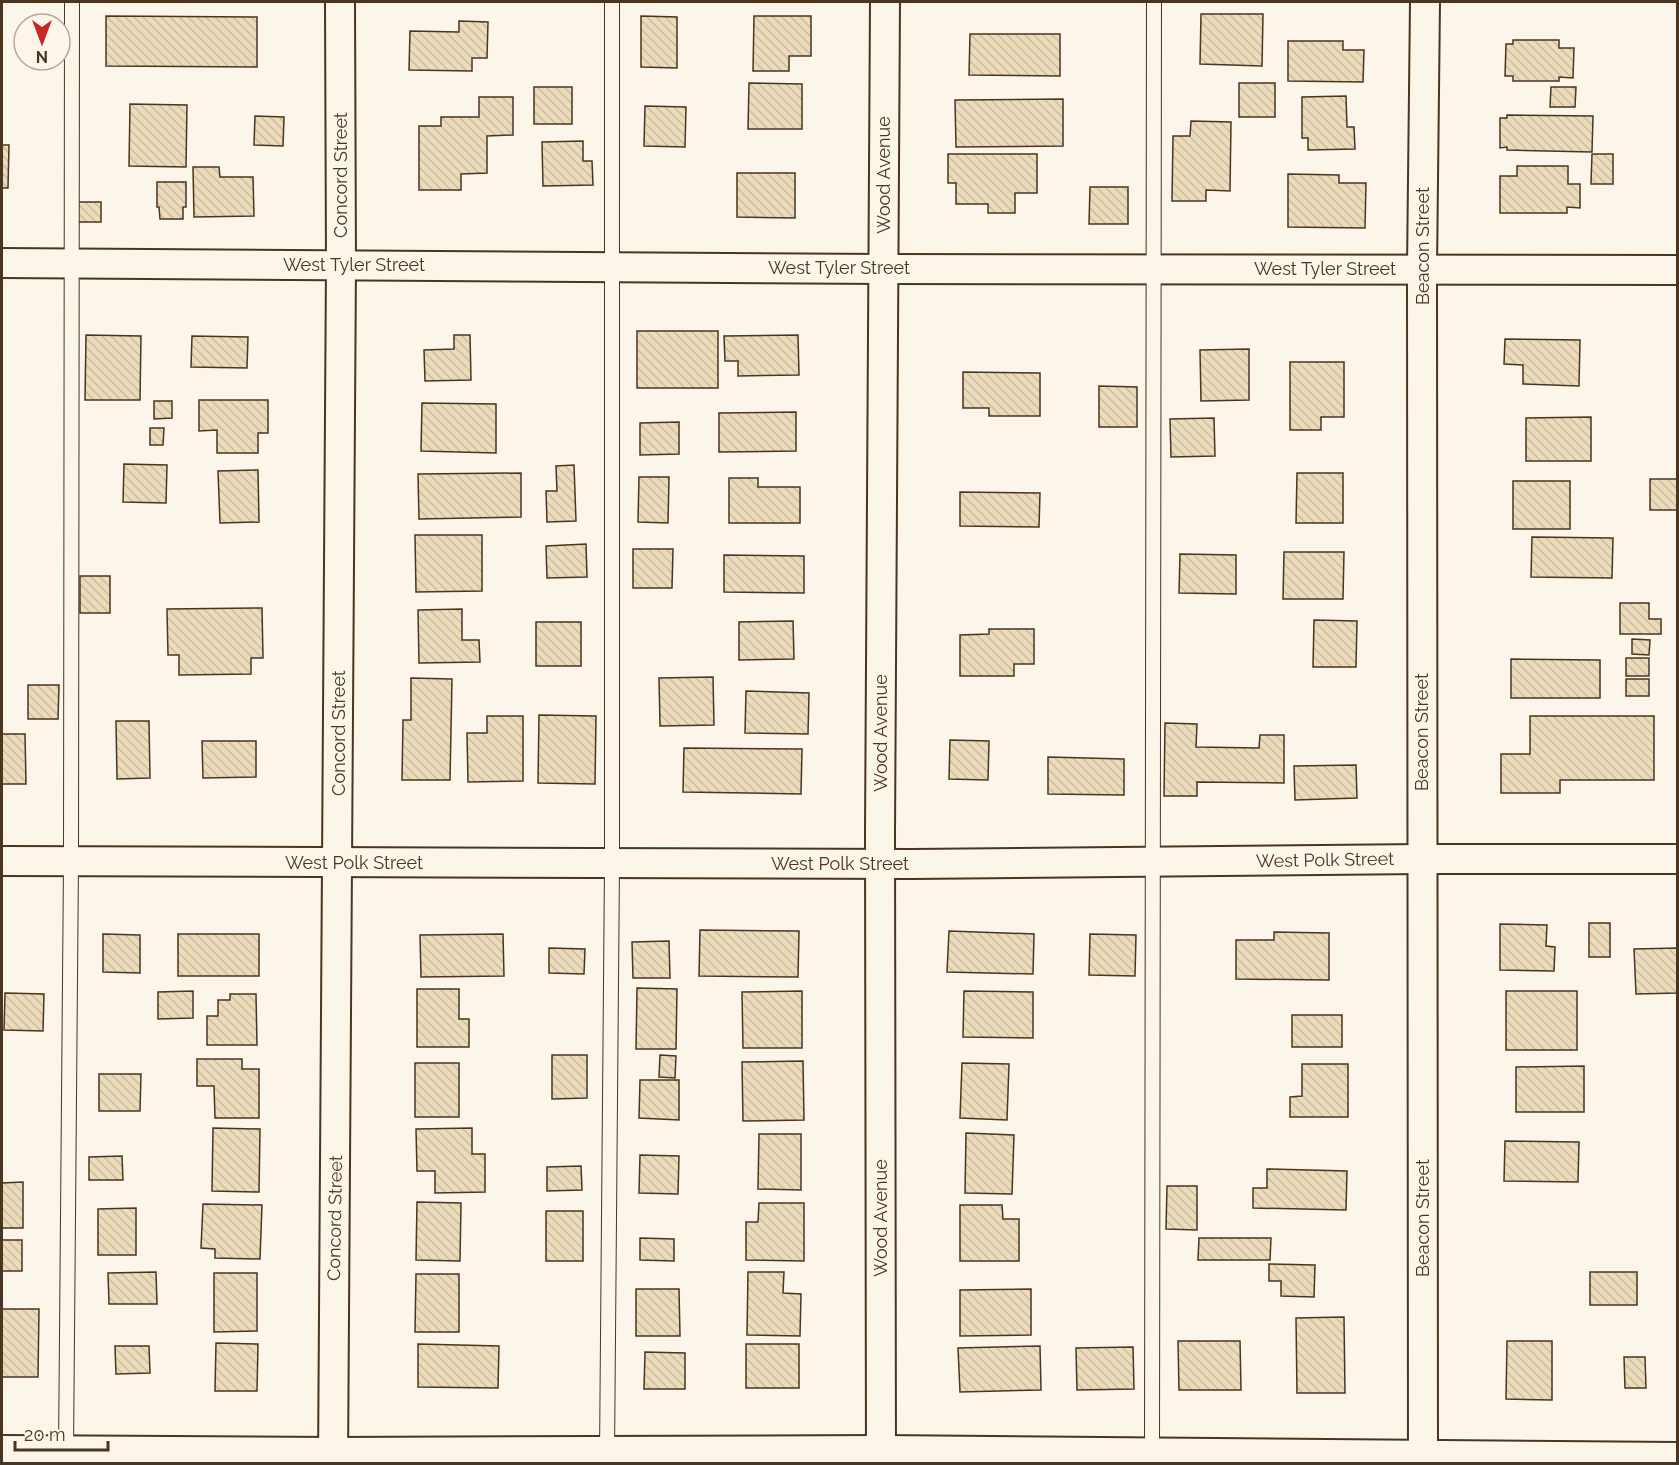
<svg xmlns="http://www.w3.org/2000/svg" width="1679" height="1465" font-family="Raleway,sans-serif">
  <defs>
    <pattern id="building-back-hatch" width="6" height="6" patternUnits="userSpaceOnUse" patternTransform="scale(1.5)"><rect width="6" height="6" fill="#ecdcbc"/><path d="M-1 5l2 2M0 0l6 6M5-1l2 2" fill="none" stroke="#ccbda1"/></pattern>
  </defs>
  <rect width="100%" height="100%" fill="#fbf6e9"/>
  <!-- building -->
  <g fill="url(#building-back-hatch)" stroke="#4a3520" stroke-width="1.5">
    <path d="M 1201,14 L 1263,14 L 1262,66 L 1200,64 Z"/>
    <path d="M 106,16 L 257,17 L 257,67 L 106,66 Z"/>
    <path d="M 641,16 L 677,17 L 677,68 L 641,67 Z"/>
    <path d="M 754,16 L 811,16 L 811,56 L 789,56 L 789,71 L 753,71 Z"/>
    <path d="M 459,21 L 488,22 L 487,58 L 472,58 L 472,71 L 409,70 L 410,31 L 459,32 Z"/>
    <path d="M 970,34 L 1060,34 L 1060,76 L 969,75 Z"/>
    <path d="M 1513,40 L 1559,40 L 1559,48 L 1574,48 L 1573,78 L 1559,77 L 1559,81 L 1513,81 L 1513,76 L 1505,76 L 1506,44 L 1513,44 Z"/>
    <path d="M 1288,41 L 1343,41 L 1343,50 L 1364,50 L 1363,82 L 1288,81 Z"/>
    <path d="M 749,83 L 802,84 L 802,129 L 748,129 Z"/>
    <rect x="1239" y="83" width="36" height="34"/>
    <rect x="534" y="87" width="38" height="37"/>
    <path d="M 1551,87 L 1576,87 L 1575,107 L 1550,107 Z"/>
    <path d="M 1346,96 L 1347,127 L 1354,127 L 1355,149 L 1308,150 L 1308,138 L 1302,138 L 1302,97 Z"/>
    <path d="M 479,97 L 513,97 L 513,135 L 487,136 L 487,173 L 461,174 L 461,190 L 419,190 L 419,126 L 441,126 L 441,117 L 479,117 Z"/>
    <path d="M 1063,99 L 1063,146 L 956,147 L 955,100 Z"/>
    <path d="M 130,104 L 187,105 L 186,167 L 129,166 Z"/>
    <path d="M 645,106 L 686,107 L 685,147 L 644,146 Z"/>
    <path d="M 1507,115 L 1593,116 L 1592,152 L 1507,150 L 1507,147 L 1500,148 L 1500,118 L 1507,118 Z"/>
    <path d="M 255,116 L 284,117 L 283,146 L 254,145 Z"/>
    <path d="M 1191,121 L 1231,122 L 1230,191 L 1206,190 L 1206,201 L 1172,201 L 1173,136 L 1190,136 Z"/>
    <path d="M 583,141 L 583,161 L 592,161 L 593,185 L 543,186 L 542,142 Z"/>
    <path d="M 2,145 L 9,145 L 8,188 L 2,188 Z"/>
    <path d="M 948,154 L 1037,154 L 1037,193 L 1015,193 L 1015,213 L 988,213 L 988,204 L 956,204 L 956,183 L 948,183 Z"/>
    <path d="M 1592,154 L 1613,154 L 1613,184 L 1591,184 Z"/>
    <path d="M 1517,166 L 1568,166 L 1568,184 L 1580,184 L 1580,208 L 1567,207 L 1567,213 L 1500,213 L 1500,176 L 1517,176 Z"/>
    <path d="M 193,167 L 219,167 L 220,177 L 253,177 L 254,216 L 194,217 Z"/>
    <path d="M 737,173 L 795,173 L 795,218 L 737,217 Z"/>
    <path d="M 1288,174 L 1339,175 L 1339,183 L 1366,183 L 1365,228 L 1288,227 Z"/>
    <path d="M 157,182 L 186,182 L 186,207 L 183,207 L 183,219 L 160,219 L 159,207 L 157,207 Z"/>
    <path d="M 1090,187 L 1128,187 L 1128,224 L 1089,224 Z"/>
    <rect x="77" y="202" width="24" height="20"/>
    <rect x="637" y="331" width="81" height="57"/>
    <path d="M 86,335 L 141,336 L 140,400 L 85,400 Z"/>
    <path d="M 454,335 L 470,335 L 471,380 L 425,381 L 424,350 L 454,349 Z"/>
    <path d="M 798,335 L 799,375 L 738,376 L 738,361 L 725,361 L 724,336 Z"/>
    <path d="M 192,336 L 248,337 L 247,368 L 191,367 Z"/>
    <path d="M 1505,339 L 1580,340 L 1579,386 L 1523,384 L 1523,365 L 1504,364 Z"/>
    <path d="M 1249,349 L 1249,400 L 1201,401 L 1200,350 Z"/>
    <path d="M 1290,362 L 1344,362 L 1344,417 L 1321,417 L 1321,430 L 1290,430 Z"/>
    <path d="M 963,372 L 1040,373 L 1040,416 L 989,416 L 989,408 L 963,408 Z"/>
    <path d="M 1099,386 L 1137,387 L 1137,427 L 1099,427 Z"/>
    <path d="M 199,400 L 268,400 L 268,433 L 258,433 L 258,453 L 217,453 L 217,430 L 199,431 Z"/>
    <path d="M 154,401 L 172,401 L 172,418 L 154,419 Z"/>
    <path d="M 422,403 L 496,404 L 496,453 L 421,451 Z"/>
    <path d="M 796,412 L 796,451 L 719,452 L 719,413 Z"/>
    <path d="M 1591,417 L 1591,461 L 1526,461 L 1526,418 Z"/>
    <path d="M 1214,418 L 1215,456 L 1171,457 L 1170,419 Z"/>
    <path d="M 679,422 L 679,454 L 640,455 L 640,423 Z"/>
    <path d="M 150,428 L 164,428 L 163,445 L 150,445 Z"/>
    <path d="M 124,464 L 167,465 L 166,503 L 123,502 Z"/>
    <path d="M 574,465 L 576,521 L 547,522 L 546,491 L 557,491 L 556,466 Z"/>
    <path d="M 258,470 L 259,522 L 220,523 L 218,471 Z"/>
    <path d="M 521,473 L 521,517 L 419,519 L 418,474 Z"/>
    <path d="M 1297,473 L 1343,473 L 1343,523 L 1296,523 Z"/>
    <path d="M 639,477 L 669,477 L 668,523 L 638,522 Z"/>
    <path d="M 729,478 L 758,478 L 758,487 L 800,487 L 800,523 L 729,523 Z"/>
    <rect x="1650" y="479" width="28" height="31"/>
    <rect x="1513" y="481" width="57" height="48"/>
    <path d="M 960,492 L 1040,493 L 1039,527 L 960,526 Z"/>
    <path d="M 415,535 L 482,535 L 482,591 L 416,592 Z"/>
    <path d="M 1532,537 L 1613,538 L 1612,578 L 1531,577 Z"/>
    <path d="M 586,544 L 587,577 L 547,578 L 546,546 Z"/>
    <path d="M 633,549 L 673,549 L 672,588 L 633,588 Z"/>
    <path d="M 1284,552 L 1344,552 L 1343,599 L 1283,599 Z"/>
    <path d="M 1180,554 L 1236,555 L 1236,594 L 1179,593 Z"/>
    <path d="M 724,555 L 804,556 L 804,593 L 724,592 Z"/>
    <rect x="80" y="576" width="30" height="37"/>
    <path d="M 1620,603 L 1649,603 L 1649,619 L 1661,619 L 1661,634 L 1620,634 Z"/>
    <path d="M 262,608 L 263,658 L 251,658 L 251,674 L 179,675 L 179,655 L 168,655 L 167,609 Z"/>
    <path d="M 462,609 L 462,640 L 479,640 L 480,662 L 419,663 L 418,610 Z"/>
    <path d="M 1314,620 L 1357,621 L 1356,667 L 1313,667 Z"/>
    <path d="M 793,621 L 794,659 L 739,660 L 739,622 Z"/>
    <rect x="536" y="622" width="45" height="44"/>
    <path d="M 989,629 L 1034,629 L 1034,664 L 1014,664 L 1014,676 L 960,676 L 960,635 L 989,634 Z"/>
    <path d="M 1632,639 L 1650,640 L 1649,655 L 1632,654 Z"/>
    <rect x="1626" y="658" width="23" height="18"/>
    <path d="M 1511,659 L 1600,660 L 1600,698 L 1511,698 Z"/>
    <path d="M 713,677 L 714,725 L 660,726 L 659,678 Z"/>
    <path d="M 411,678 L 452,679 L 450,780 L 402,780 L 403,720 L 411,720 Z"/>
    <rect x="1626" y="679" width="23" height="17"/>
    <path d="M 28,685 L 59,685 L 58,719 L 28,719 Z"/>
    <path d="M 746,691 L 809,693 L 808,734 L 745,733 Z"/>
    <path d="M 539,715 L 596,716 L 595,784 L 538,783 Z"/>
    <path d="M 487,716 L 523,716 L 523,781 L 468,782 L 467,733 L 487,733 Z"/>
    <path d="M 1530,716 L 1654,716 L 1654,780 L 1560,780 L 1560,793 L 1501,793 L 1501,754 L 1530,754 Z"/>
    <path d="M 116,721 L 149,721 L 150,778 L 117,779 Z"/>
    <path d="M 1165,723 L 1197,724 L 1196,747 L 1259,748 L 1260,735 L 1284,735 L 1284,783 L 1197,782 L 1197,796 L 1164,796 Z"/>
    <path d="M 2,734 L 25,734 L 26,784 L 2,784 Z"/>
    <path d="M 950,740 L 989,741 L 988,780 L 949,779 Z"/>
    <path d="M 202,741 L 256,741 L 256,777 L 203,778 Z"/>
    <path d="M 684,748 L 802,749 L 801,794 L 683,792 Z"/>
    <path d="M 1048,757 L 1124,759 L 1124,795 L 1048,794 Z"/>
    <path d="M 1356,765 L 1357,798 L 1295,800 L 1294,766 Z"/>
    <rect x="1589" y="923" width="21" height="34"/>
    <path d="M 1500,924 L 1547,925 L 1546,946 L 1555,947 L 1554,971 L 1500,970 Z"/>
    <path d="M 700,930 L 799,931 L 798,977 L 699,976 Z"/>
    <path d="M 949,931 L 1034,934 L 1033,974 L 947,972 Z"/>
    <path d="M 1274,932 L 1329,933 L 1329,980 L 1236,979 L 1236,940 L 1274,940 Z"/>
    <path d="M 103,934 L 140,935 L 140,973 L 103,972 Z"/>
    <rect x="178" y="934" width="81" height="42"/>
    <path d="M 503,934 L 504,976 L 421,977 L 420,935 Z"/>
    <path d="M 1090,934 L 1136,935 L 1135,976 L 1089,975 Z"/>
    <path d="M 669,941 L 670,978 L 633,978 L 632,942 Z"/>
    <path d="M 549,948 L 585,949 L 584,974 L 549,973 Z"/>
    <path d="M 1678,948 L 1678,993 L 1636,994 L 1634,949 Z"/>
    <path d="M 637,988 L 677,989 L 676,1049 L 636,1049 Z"/>
    <path d="M 417,989 L 459,989 L 459,1019 L 469,1019 L 469,1047 L 417,1047 Z"/>
    <path d="M 193,991 L 193,1018 L 158,1019 L 158,992 Z"/>
    <path d="M 802,991 L 802,1048 L 743,1048 L 742,992 Z"/>
    <path d="M 964,991 L 1033,992 L 1033,1038 L 963,1037 Z"/>
    <rect x="1506" y="991" width="71" height="59"/>
    <path d="M 5,993 L 44,994 L 43,1031 L 4,1030 Z"/>
    <path d="M 230,994 L 256,994 L 257,1045 L 207,1045 L 207,1016 L 218,1016 L 218,1000 L 230,1000 Z"/>
    <rect x="1292" y="1015" width="50" height="32"/>
    <path d="M 552,1055 L 587,1055 L 587,1098 L 552,1099 Z"/>
    <path d="M 660,1055 L 676,1056 L 675,1078 L 659,1077 Z"/>
    <path d="M 197,1059 L 242,1059 L 242,1069 L 259,1069 L 259,1118 L 215,1118 L 214,1086 L 197,1086 Z"/>
    <path d="M 803,1061 L 804,1120 L 743,1121 L 742,1062 Z"/>
    <rect x="415" y="1063" width="44" height="54"/>
    <path d="M 962,1063 L 1009,1064 L 1007,1120 L 960,1118 Z"/>
    <path d="M 1302,1064 L 1348,1064 L 1348,1117 L 1290,1117 L 1290,1097 L 1302,1096 Z"/>
    <path d="M 1584,1066 L 1584,1112 L 1516,1112 L 1516,1067 Z"/>
    <path d="M 99,1074 L 141,1074 L 140,1111 L 99,1111 Z"/>
    <path d="M 640,1080 L 679,1080 L 679,1120 L 639,1118 Z"/>
    <path d="M 213,1128 L 260,1129 L 259,1192 L 212,1191 Z"/>
    <path d="M 472,1128 L 472,1154 L 485,1154 L 485,1192 L 435,1193 L 435,1171 L 417,1171 L 416,1129 Z"/>
    <path d="M 966,1133 L 1014,1135 L 1012,1194 L 965,1193 Z"/>
    <path d="M 759,1134 L 801,1134 L 801,1190 L 758,1189 Z"/>
    <path d="M 1505,1141 L 1579,1142 L 1578,1182 L 1504,1181 Z"/>
    <path d="M 640,1155 L 679,1156 L 678,1194 L 639,1193 Z"/>
    <path d="M 122,1156 L 123,1180 L 89,1180 L 89,1157 Z"/>
    <path d="M 581,1166 L 582,1190 L 547,1191 L 547,1167 Z"/>
    <path d="M 1267,1169 L 1347,1171 L 1346,1210 L 1253,1208 L 1253,1188 L 1267,1188 Z"/>
    <path d="M 23,1182 L 23,1228 L 2,1228 L 2,1183 Z"/>
    <path d="M 1167,1186 L 1197,1186 L 1197,1230 L 1166,1229 Z"/>
    <path d="M 417,1202 L 461,1203 L 460,1261 L 416,1260 Z"/>
    <path d="M 759,1203 L 804,1203 L 804,1261 L 746,1260 L 746,1222 L 758,1222 Z"/>
    <path d="M 203,1204 L 262,1205 L 260,1259 L 215,1258 L 215,1249 L 201,1248 Z"/>
    <path d="M 960,1205 L 1002,1205 L 1003,1219 L 1019,1219 L 1019,1261 L 960,1261 Z"/>
    <path d="M 136,1208 L 136,1255 L 98,1255 L 98,1209 Z"/>
    <rect x="546" y="1211" width="37" height="50"/>
    <path d="M 640,1238 L 674,1239 L 674,1261 L 640,1260 Z"/>
    <path d="M 1199,1238 L 1271,1238 L 1270,1260 L 1198,1260 Z"/>
    <rect x="2" y="1240" width="20" height="31"/>
    <path d="M 1269,1264 L 1315,1265 L 1314,1297 L 1281,1296 L 1281,1281 L 1269,1281 Z"/>
    <path d="M 156,1272 L 157,1304 L 109,1304 L 108,1273 Z"/>
    <path d="M 748,1272 L 784,1272 L 783,1293 L 801,1294 L 800,1336 L 747,1335 Z"/>
    <rect x="1590" y="1272" width="47" height="33"/>
    <path d="M 214,1273 L 257,1273 L 257,1331 L 214,1332 Z"/>
    <path d="M 416,1274 L 459,1274 L 459,1332 L 415,1332 Z"/>
    <path d="M 636,1289 L 679,1289 L 680,1336 L 636,1336 Z"/>
    <path d="M 1031,1289 L 1031,1335 L 960,1336 L 960,1290 Z"/>
    <path d="M 2,1309 L 39,1309 L 38,1377 L 2,1377 Z"/>
    <path d="M 1344,1317 L 1345,1393 L 1297,1393 L 1296,1318 Z"/>
    <path d="M 1178,1341 L 1240,1341 L 1241,1390 L 1179,1390 Z"/>
    <path d="M 1507,1341 L 1552,1341 L 1552,1400 L 1506,1399 Z"/>
    <path d="M 216,1343 L 258,1344 L 257,1391 L 215,1391 Z"/>
    <path d="M 418,1344 L 499,1346 L 498,1388 L 418,1387 Z"/>
    <rect x="746" y="1344" width="53" height="44"/>
    <path d="M 115,1346 L 149,1346 L 150,1373 L 116,1374 Z"/>
    <path d="M 1040,1346 L 1041,1390 L 960,1392 L 958,1348 Z"/>
    <path d="M 1133,1347 L 1134,1389 L 1077,1390 L 1076,1348 Z"/>
    <path d="M 645,1352 L 685,1353 L 685,1389 L 644,1389 Z"/>
    <path d="M 1624,1357 L 1645,1357 L 1646,1388 L 1625,1388 Z"/>
  </g>
  <g fill="none" stroke-linecap="round" stroke-linejoin="round">
    <defs>
      <g id="lane">
        <path d="M 66,1452 L 71,862 L 72,2"/>
        <path d="M 607,1455 L 612,864 L 612,2"/>
        <path d="M 1152,1455 L 1154,2"/>
      </g>
      <g id="street">
        <path d="M 2,263 L 884,269 L 1678,270"/>
        <path d="M 2,861 L 912,864 L 1422,859 L 1678,859"/>
        <path d="M 2,1450 L 333,1452 L 881,1450 L 1678,1457"/>
        <path d="M 333,1464 L 341,264 L 340,2"/>
        <path d="M 881,1464 L 880,832 L 885,2"/>
        <path d="M 1423,1464 L 1422,269 L 1425,2"/>
      </g>
    </defs>
    <!-- lane casing -->
    <use href="#lane" stroke="#4a3520" stroke-width="16"/>
    <!-- street casing -->
    <use href="#street" stroke="#4a3520" stroke-width="32"/>
    <!-- lane -->
    <use href="#lane" stroke="#fbf6e9" stroke-width="14"/>
    <!-- street -->
    <use href="#street" stroke="#fbf6e9" stroke-width="28"/>
  </g>
  <g text-anchor="middle" stroke-width="4.5" stroke-linejoin="round" paint-order="stroke">
    <!-- street labels -->
    <g font-size="18" fill="#4a3520" stroke="#fbf6e9">
      <text transform="translate(341 175) rotate(-90)" y="6">Concord Street</text>
      <text transform="translate(884 175) rotate(-90)" y="6">Wood Avenue</text>
      <text transform="translate(1423 246) rotate(-90)" y="6">Beacon Street</text>
      <text x="354" y="271">West Tyler Street</text>
      <text x="839" y="274">West Tyler Street</text>
      <text x="1325" y="275">West Tyler Street</text>
      <text transform="translate(1422 732) rotate(-90)" y="6">Beacon Street</text>
      <text transform="translate(339 733) rotate(-90)" y="6">Concord Street</text>
      <text transform="translate(881 733) rotate(-90)" y="6">Wood Avenue</text>
      <text transform="translate(1325 860) rotate(-1)" y="6">West Polk Street</text>
      <text x="354" y="869">West Polk Street</text>
      <text x="840" y="870">West Polk Street</text>
      <text transform="translate(335 1218) rotate(-89)" y="6">Concord Street</text>
      <text transform="translate(881 1218) rotate(-90)" y="6">Wood Avenue</text>
      <text transform="translate(1423 1218) rotate(-90)" y="6">Beacon Street</text>
    </g>
  </g>
  <!-- border -->
  <rect width="1679" height="1465" fill="none" stroke="#4a3520" stroke-width="6"/>
  <!-- north arrow -->
  <g transform="translate(42 42) rotate(180)"><circle r="28" fill="#fbf6e9" stroke="#b4a999" stroke-width="1.5"/>
  <path d="M0-4.5L10 22L0 15L-10 22Z" fill="#c62828"/>
  <text y="-9" font-size="16" font-weight="bold" text-anchor="middle" fill="#4a3520">N</text>
  </g>
  <!-- scale -->
  <path d="M15 1441v9h93v-9" fill="none" stroke="#4a3520" stroke-width="3"/>
  <text x="24" y="1441" font-size="18" fill="#4a3520" stroke="#fbf6e9" stroke-width="4.5" paint-order="stroke">20 m</text>
</svg>
